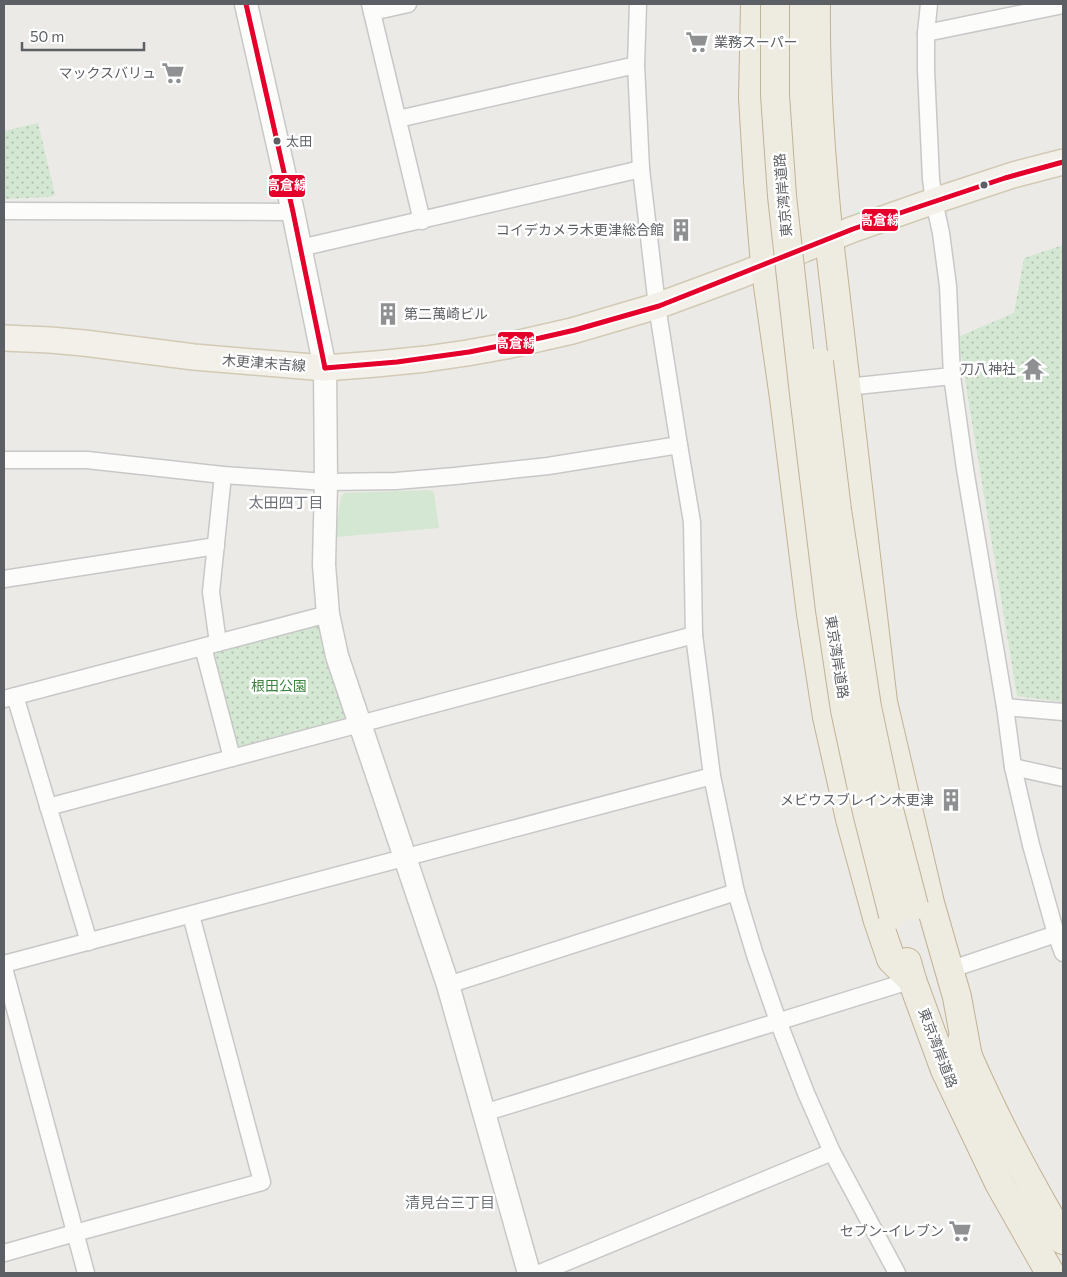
<svg xmlns="http://www.w3.org/2000/svg" width="1067" height="1277" font-family="Commissioner,'Noto Sans JP',sans-serif">
  <defs>
    <pattern id="park-dots" width="8" height="8" patternUnits="userSpaceOnUse" patternTransform="scale(1.25)"><rect width="8" height="8" fill="#d4e7d2"/><path d="M2 2h.1M6 6h.1" fill="none" stroke="#afbeae" stroke-width="1.8" stroke-linecap="round"/></pattern>
  </defs>
  <rect width="100%" height="100%" fill="#ebeae6"/>
  <!-- green -->
  <path fill="#d4e7d2" d="M 430,490 L 434,493 L 439,528 L 337,537 L 337,524 L 341,496 L 345,493 Z"/>
  <!-- park -->
  <g fill="url(#park-dots)">
    <path d="M 38,123 L 55,195 L 48,197 L 4,199 L 4,131 Z"/>
    <path d="M 1063,245 L 1063,702 L 1017,696 L 958,337 L 1014,313 L 1024,258 Z"/>
    <path d="M 324,618 L 356,722 L 235,753 L 206,650 Z"/>
  </g>
  <g fill="none" stroke-linecap="round" stroke-linejoin="round">
    <defs>
      <g id="street">
        <path d="M 370,4 L 422,221"/>
        <path d="M 638,4 L 636,65 L 641,169 L 657,306 L 679,445 L 692,522 L 694,635 L 712,776 L 736,892 L 755,955 L 778,1021 L 806,1093 L 832,1152 L 897,1273"/>
        <path d="M 929,4 L 926,33 L 926,70 L 931,179 L 934,201 L 941,233 L 948,286 L 952,376 L 965,469 L 1005,707 L 1013,767 L 1031,845 L 1056,934 L 1063,953"/>
        <path d="M 372,12 L 408,4"/>
        <path d="M 926,33 L 1063,5"/>
        <path d="M 398,119 L 636,65"/>
        <path d="M 4,211 L 293,212"/>
        <path d="M 300,248 L 641,169"/>
        <path d="M 847,387 L 952,376"/>
        <path d="M 4,460 L 87,460 L 223,475 L 326,482 L 396,481 L 455,476 L 548,466 L 679,445"/>
        <path d="M 4,579 L 216,546"/>
        <path d="M 218,643 L 211,592 L 223,475"/>
        <path d="M 203,647 L 232,758"/>
        <path d="M 15,696 L 89,942"/>
        <path d="M 4,699 L 328,614"/>
        <path d="M 1005,707 L 1063,712"/>
        <path d="M 1013,767 L 1063,778"/>
        <path d="M 48,807 L 694,635"/>
        <path d="M 4,964 L 712,776"/>
        <path d="M 4,968 L 86,1273"/>
        <path d="M 949,970 L 1056,934"/>
        <path d="M 448,985 L 736,892"/>
        <path d="M 484,1113 L 912,980"/>
        <path d="M 4,1253 L 75,1233 L 262,1182 L 191,915"/>
        <path d="M 540,1273 L 832,1152"/>
      </g>
      <path id="secondary" d="M 246,4 L 293,212 L 325,368 L 326,482 L 324,565 L 328,614 L 337,656 L 448,985 L 529,1273"/>
      <path id="primary" d="M 4,338 L 50,340 L 84,343 L 194,357 L 325,368 L 376,364 L 426,359 L 467,353 L 506,346 L 572,331 L 657,306 L 741,275 L 851,230 L 934,201 L 1013,175 L 1063,162"/>
      <g id="highway">
        <path d="M 755,4 L 753,98 L 758,181 L 765,265 L 784,398 L 811,614 L 827,717 L 850,819 L 878,921 L 891,959 L 912,980"/>
        <path d="M 795,4 L 795,113 L 806,246"/>
        <path d="M 816,4 C 815,82 821,161 829,239 L 883,702 L 930,903 L 957,997 L 968,1057"/>
        <path d="M 907,962 L 912,980 L 945,1070 L 999,1183 L 1050,1273"/>
        <path d="M 962,1041 C 970,1063 980,1083 990,1104 C 1012,1151 1037,1195 1063,1240"/>
      </g>
    </defs>
    <!-- street casing -->
    <use href="#street" stroke="#c8c8c8" stroke-width="19"/>
    <!-- secondary casing -->
    <use href="#secondary" stroke="#c8c8c7" stroke-width="25"/>
    <!-- primary casing -->
    <use href="#primary" stroke="#d2cab5" stroke-width="28"/>
    <!-- highway casing -->
    <use href="#highway" stroke="#c1b395" stroke-width="30"/>
    <!-- street -->
    <use href="#street" stroke="#fcfcfb" stroke-width="16"/>
    <!-- secondary -->
    <use href="#secondary" stroke="#fcfcfb" stroke-width="22"/>
    <!-- primary -->
    <use href="#primary" stroke="#f2f0e8" stroke-width="25"/>
    <!-- highway -->
    <use href="#highway" stroke="#eeebe1" stroke-width="28"/>
    <defs>
      <g id="highway-bridge">
        <path d="M 775,4 L 775,95 L 782,196 L 805,403 L 830,610 L 845,710 L 867,812 L 893,915"/>
        <path d="M 819,362 L 837,510 L 867,707 L 888,806 L 914,906"/>
      </g>
    </defs>
    <!-- highway-bridge casing -->
    <use href="#highway-bridge" stroke="#c1b395" stroke-width="30" stroke-linecap="butt"/>
    <!-- highway-bridge -->
    <use href="#highway-bridge" stroke="#eeebe1" stroke-width="28"/>
    <defs>
      <g id="bus-1">
        <path d="M 246,4 L 293,212 L 325,368"/>
        <path d="M 325,368 L 397,362 L 469,352 L 540,338 L 575,330 L 659,306 L 853,229 L 897,214 L 1005,178 L 1063,162"/>
      </g>
    </defs>
    <!-- bus-1 casing -->
    <use href="#bus-1" stroke="#fff" stroke-width="9"/>
    <!-- bus-1 -->
    <use href="#bus-1" stroke="#e4002b" stroke-width="5"/>
  </g>
  <!-- icons -->
  <defs>
    <symbol id="supermarket-bare" viewBox="-9 -9 18 18"><path d="M-6-5.5h2.5l.6 2H6L4.5 2H-2.5L-4.4-4H-6ZM-1.5 3.2a1.3 1.3 0 1 0 .1 0ZM3 3.2a1.3 1.3 0 1 0 .1 0Z" fill="#8e9091" stroke="#fff" stroke-width="2.5" paint-order="stroke"/></symbol>
    <symbol id="building-bare" viewBox="-9 -9 18 18"><path d="M-4-6H4V6H1V3H-1V6H-4ZM-2.5-4.3h1.7v1.8h-1.7ZM.8-4.3h1.7v1.8H.8ZM-2.5-1h1.7V.8h-1.7ZM.8-1h1.7V.8H.8Z" fill="#8e9091" stroke="#fff" stroke-width="2.5" paint-order="stroke"/></symbol>
    <symbol id="temple-bare" viewBox="-9 -9 18 18"><path d="M0-6L5-2H3V0L6.5 2.5H4V6H1.5V3h-3V6H-4V2.5H-6.5L-3 0V-2H-5Z" fill="#8e9091" stroke="#fff" stroke-width="2.5" paint-order="stroke"/></symbol>
  </defs>
  <g fill-rule="evenodd">
    <use href="#supermarket-bare" x="681" y="26" width="32" height="32"/>
    <use href="#supermarket-bare" x="157" y="57" width="32" height="32"/>
    <use href="#building-bare" x="665" y="214" width="32" height="32"/>
    <use href="#building-bare" x="372" y="298" width="32" height="32"/>
    <use href="#temple-bare" x="1017" y="353" width="32" height="32"/>
    <use href="#building-bare" x="935" y="784" width="32" height="32"/>
    <use href="#supermarket-bare" x="944" y="1215" width="32" height="32"/>
  </g>
  <!-- markers -->
  <g fill="#5c5f63" stroke="#fff" stroke-width="2">
    <circle cx="277" cy="141" r="4.5"/>
    <circle cx="984" cy="185" r="4.5"/>
  </g>
  <g text-anchor="middle" stroke-width="5" stroke-linejoin="round" paint-order="stroke">
    <!-- bus labels -->
    <g font-size="13" fill="#5c5f63" stroke="#fff" text-anchor="start">
      <text x="286" y="146">太田</text>
    </g>
    <!-- poi labels -->
    <g font-size="14" fill="#5c5f63" stroke="#fff" text-anchor="end">
      <text x="714" y="47" text-anchor="start">業務スーパー</text>
      <text x="156" y="78">マックスバリュ</text>
      <text x="664" y="235">コイデカメラ木更津総合館</text>
      <text x="404" y="319" text-anchor="start">第二萬崎ビル</text>
      <text x="1016" y="374">刀八神社</text>
      <text x="934" y="805">メビウスブレイン木更津</text>
      <text x="944" y="1236">セブン-イレブン</text>
    </g>
    <!-- street labels -->
    <g font-size="14" fill="#5c5f63" stroke="#fff">
      <text transform="translate(783 195) rotate(-95)" y="5">東京湾岸道路</text>
      <text transform="translate(264 363) rotate(4)" y="5">木更津末吉線</text>
      <text transform="translate(837 657) rotate(81)" y="5">東京湾岸道路</text>
      <text transform="translate(938 1048) rotate(69)" y="5">東京湾岸道路</text>
    </g>
    <!-- park labels -->
    <g font-size="14" fill="#3a843d" stroke="#fff">
      <text x="279" y="691">根田公園</text>
    </g>
    <!-- neighbourhood labels -->
    <g font-size="15" fill="#6d7175" stroke="#fff">
      <text x="286" y="508">太田四丁目</text>
      <text x="450" y="1208">清見台三丁目</text>
    </g>
  </g>
  <g stroke="#fff" stroke-width="2">
    <rect x="268" y="174" width="38" height="24" rx="5" fill="#e4002b"/>
    <rect x="861" y="208" width="38" height="24" rx="5" fill="#e4002b"/>
    <rect x="497" y="331" width="38" height="24" rx="5" fill="#e4002b"/>
  </g>
  <g font-size="14" text-anchor="middle" font-weight="bold" fill="#fff">
    <text x="287" y="190">高倉線</text>
    <text x="880" y="225">高倉線</text>
    <text x="516" y="348">高倉線</text>
  </g>
  <!-- border -->
  <rect width="1067" height="1277" fill="none" stroke="#5c5f63" stroke-width="10"/>
  <!-- scale -->
  <path d="M22 42v8h122v-8" fill="none" stroke="#5c5f63" stroke-width="2.5"/>
  <text x="30" y="42" font-size="15" fill="#5c5f63" stroke="#ffffff" stroke-width="4" paint-order="stroke">50 m</text>
</svg>
